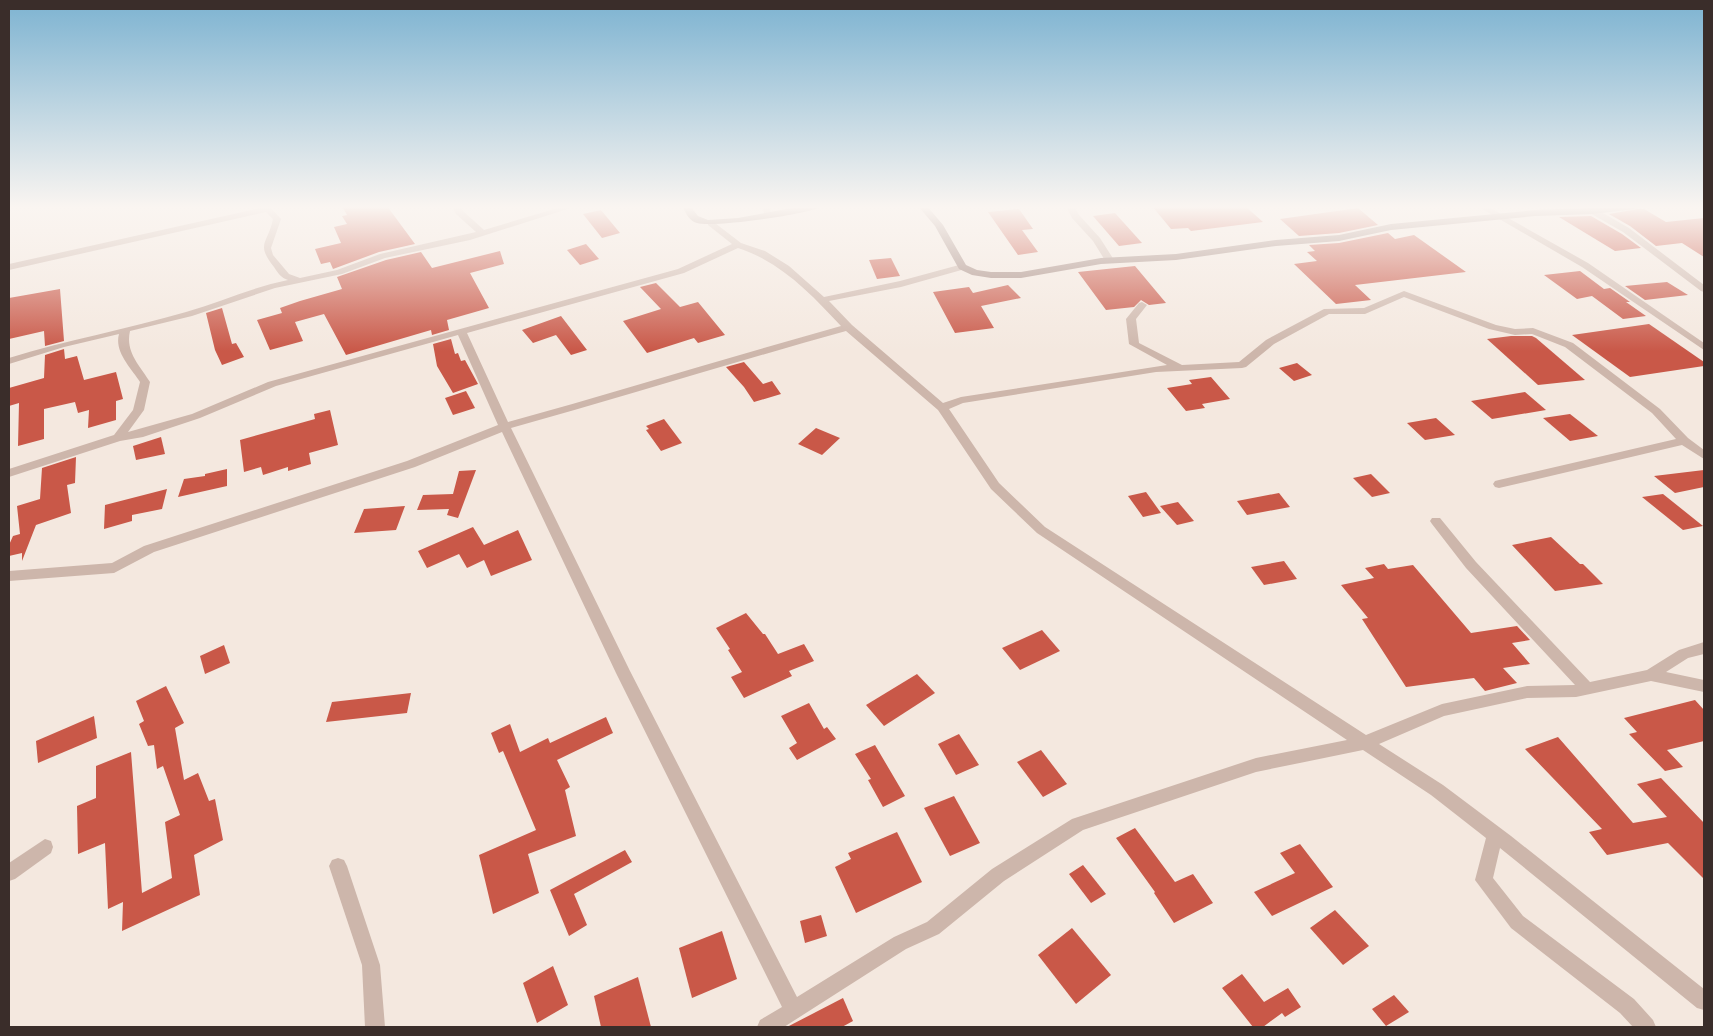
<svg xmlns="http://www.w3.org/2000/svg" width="1713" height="1036" font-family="Mulish,sans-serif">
  <rect width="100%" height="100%" fill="#f4e8df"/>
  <!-- building -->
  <g fill="#c95848">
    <path d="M 342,206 L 387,206 L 415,244 L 379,252 L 333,269 L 330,262 L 321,264 L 315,249 L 341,243 L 334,227 L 347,224 L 342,216 L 347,215 Z"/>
    <path d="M 1152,206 L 1245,206 L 1263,222 L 1191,231 L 1188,228 L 1171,229 Z"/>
    <path d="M 1358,208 L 1378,225 L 1339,233 L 1299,236 L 1280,219 Z"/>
    <path d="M 1019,209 L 1033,229 L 1022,230 L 1038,252 L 1018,255 L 988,212 Z"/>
    <path d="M 1638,209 L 1644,209 L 1666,222 L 1704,218 L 1704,257 L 1682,243 L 1656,246 L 1630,226 L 1609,214 Z"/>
    <path d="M 601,210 L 620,233 L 602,238 L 583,214 Z"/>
    <path d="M 1115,213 L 1142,243 L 1119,246 L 1093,216 Z"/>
    <path d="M 1591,216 L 1622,234 L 1641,248 L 1615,251 L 1559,217 Z"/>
    <path d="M 1388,233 L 1395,239 L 1414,235 L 1466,272 L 1355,285 L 1371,300 L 1336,304 L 1294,264 L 1317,261 L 1307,252 L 1315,251 L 1309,245 L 1339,243 Z"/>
    <path d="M 586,244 L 599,259 L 580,265 L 567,250 Z"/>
    <path d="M 500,251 L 504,264 L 470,273 L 489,308 L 447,320 L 449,330 L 432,335 L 431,330 L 346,355 L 324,314 L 295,322 L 303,341 L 270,350 L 257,320 L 282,313 L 280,308 L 300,301 L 342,289 L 337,277 L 386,260 L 421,252 L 432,268 Z"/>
    <path d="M 891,258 L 900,276 L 877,279 L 869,260 Z"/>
    <path d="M 1135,266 L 1166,303 L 1149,305 L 1141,300 L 1134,307 L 1106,310 L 1078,272 Z"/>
    <path d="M 1580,271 L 1604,289 L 1610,288 L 1630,302 L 1626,302 L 1646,316 L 1623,319 L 1592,296 L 1577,299 L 1544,275 Z"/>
    <path d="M 1667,282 L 1688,295 L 1645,300 L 1625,286 Z"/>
    <path d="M 656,283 L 680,307 L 698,302 L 725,335 L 698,343 L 694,338 L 647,353 L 623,321 L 661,309 L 640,287 Z"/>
    <path d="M 1008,285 L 1021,298 L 981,306 L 994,328 L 955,333 L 933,292 L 969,287 L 973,293 Z"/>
    <path d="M 60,289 L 64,341 L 45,346 L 44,331 L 9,339 L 9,298 Z"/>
    <path d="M 222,308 L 232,344 L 236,343 L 244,357 L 222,365 L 215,350 L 206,313 Z"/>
    <path d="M 561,316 L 587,350 L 571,355 L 556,335 L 533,343 L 522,330 Z"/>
    <path d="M 1649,324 L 1704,362 L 1704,366 L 1630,377 L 1572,335 Z"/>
    <path d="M 1511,336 L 1532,336 L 1536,338 L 1585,380 L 1538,385 L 1487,339 Z"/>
    <path d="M 451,339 L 455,354 L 458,353 L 461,361 L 465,360 L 478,384 L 453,393 L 437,366 L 433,344 Z"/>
    <path d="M 64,349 L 65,359 L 77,356 L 84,380 L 116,372 L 123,399 L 116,401 L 116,420 L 88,428 L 89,410 L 78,413 L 75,402 L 44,409 L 44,439 L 18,446 L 19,403 L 9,406 L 9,388 L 44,378 L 45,355 Z"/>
    <path d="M 744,362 L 763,384 L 772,381 L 781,394 L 754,402 L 744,387 L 726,367 Z"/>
    <path d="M 1297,363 L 1312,375 L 1294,381 L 1279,368 Z"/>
    <path d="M 1211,377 L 1230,399 L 1202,404 L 1205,408 L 1186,411 L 1167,388 L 1192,384 L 1189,380 Z"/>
    <path d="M 466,391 L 475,408 L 453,415 L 445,398 Z"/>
    <path d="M 1525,392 L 1546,410 L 1492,419 L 1471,401 Z"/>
    <path d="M 330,410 L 338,445 L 309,453 L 311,464 L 288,471 L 288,467 L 263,475 L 261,467 L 244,472 L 240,440 L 315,419 L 314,414 Z"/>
    <path d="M 1570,414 L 1598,436 L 1570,441 L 1543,418 Z"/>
    <path d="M 1436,418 L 1455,435 L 1425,440 L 1407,423 Z"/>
    <path d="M 664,419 L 682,443 L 661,451 L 646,430 L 649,429 L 646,426 Z"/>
    <path d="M 816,428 L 840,438 L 822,455 L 798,444 Z"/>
    <path d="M 161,437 L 165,454 L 136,460 L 133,446 Z"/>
    <path d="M 76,457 L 75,483 L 67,485 L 71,513 L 36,525 L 22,561 L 22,553 L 9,556 L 9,545 L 13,536 L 20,534 L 17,506 L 40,499 L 42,468 Z"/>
    <path d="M 227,469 L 227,486 L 178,497 L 184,479 L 205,476 L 205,474 Z"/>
    <path d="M 476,470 L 458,518 L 447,515 L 449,509 L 417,510 L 423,495 L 453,494 L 459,471 Z"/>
    <path d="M 1704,470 L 1704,487 L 1675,493 L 1654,476 Z"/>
    <path d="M 1371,474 L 1390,493 L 1372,497 L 1353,478 Z"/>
    <path d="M 167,489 L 162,509 L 132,515 L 132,521 L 104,529 L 105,505 Z"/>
    <path d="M 1146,492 L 1161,513 L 1143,517 L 1128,496 Z"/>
    <path d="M 1279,493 L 1290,507 L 1247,515 L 1237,501 Z"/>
    <path d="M 1663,494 L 1703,526 L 1683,530 L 1642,497 Z"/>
    <path d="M 1178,502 L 1194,521 L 1177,525 L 1160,506 Z"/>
    <path d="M 405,506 L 396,530 L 354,533 L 364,509 Z"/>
    <path d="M 473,527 L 484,545 L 518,530 L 532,560 L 491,576 L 484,560 L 467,568 L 459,554 L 427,568 L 418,551 Z"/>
    <path d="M 1551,537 L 1580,564 L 1583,564 L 1603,584 L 1555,591 L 1512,545 Z"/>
    <path d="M 1284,561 L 1297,579 L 1264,585 L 1251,567 Z"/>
    <path d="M 1384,564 L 1388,569 L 1413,565 L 1471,633 L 1517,626 L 1530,640 L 1512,643 L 1530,664 L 1503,668 L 1517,683 L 1485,691 L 1474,678 L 1406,687 L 1362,619 L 1368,618 L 1341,585 L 1374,578 L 1365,568 Z"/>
    <path d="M 746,613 L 763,634 L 765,634 L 778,654 L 804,644 L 814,661 L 789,671 L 792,676 L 744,698 L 731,677 L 742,672 L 728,650 L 730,649 L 716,628 Z"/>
    <path d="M 1042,630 L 1060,651 L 1020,670 L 1002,648 Z"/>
    <path d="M 224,645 L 230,663 L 205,674 L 200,656 Z"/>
    <path d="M 917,674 L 935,693 L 884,726 L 866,705 Z"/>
    <path d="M 166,686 L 184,723 L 175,728 L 184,780 L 198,773 L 209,801 L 215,799 L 223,840 L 194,855 L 200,895 L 122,931 L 123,902 L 108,909 L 105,843 L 78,854 L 77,806 L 96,798 L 96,766 L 131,752 L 142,893 L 172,878 L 165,822 L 180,815 L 163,766 L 157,769 L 154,745 L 148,746 L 139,724 L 144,721 L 136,701 Z"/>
    <path d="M 411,693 L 407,713 L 326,722 L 332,702 Z"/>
    <path d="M 1695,700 L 1704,710 L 1704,741 L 1667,750 L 1683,767 L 1665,771 L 1629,734 L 1637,732 L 1624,718 Z"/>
    <path d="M 809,703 L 824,729 L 827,727 L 836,739 L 797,760 L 789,748 L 797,743 L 781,716 Z"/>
    <path d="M 94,716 L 97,738 L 38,763 L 36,741 Z"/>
    <path d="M 606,717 L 613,733 L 557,760 L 570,787 L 565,790 L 576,836 L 528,854 L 539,893 L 493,914 L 479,855 L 536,830 L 503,751 L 499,753 L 491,733 L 510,724 L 520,752 L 548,738 L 550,743 Z"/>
    <path d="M 959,734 L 979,765 L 956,775 L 938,744 Z"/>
    <path d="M 1558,737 L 1633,823 L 1667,817 L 1637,784 L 1661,778 L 1704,823 L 1704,879 L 1668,843 L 1607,855 L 1589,832 L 1602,829 L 1525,749 Z"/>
    <path d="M 875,745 L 905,796 L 883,807 L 868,780 L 871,779 L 855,754 Z"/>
    <path d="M 1041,750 L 1067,784 L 1043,797 L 1017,762 Z"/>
    <path d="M 954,796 L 980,843 L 950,856 L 924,808 Z"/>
    <path d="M 1135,828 L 1175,882 L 1193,874 L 1213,903 L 1174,923 L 1154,893 L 1155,892 L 1116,838 Z"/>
    <path d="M 897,832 L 922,882 L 856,913 L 835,867 L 851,859 L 848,853 Z"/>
    <path d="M 1300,844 L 1333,887 L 1272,916 L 1254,892 L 1295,873 L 1280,853 Z"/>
    <path d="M 625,850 L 632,862 L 574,894 L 587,925 L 569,936 L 550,890 Z"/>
    <path d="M 1083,865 L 1106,894 L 1091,903 L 1069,874 Z"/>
    <path d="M 1335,910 L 1369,946 L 1343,965 L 1310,928 Z"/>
    <path d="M 821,915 L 827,936 L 805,943 L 800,921 Z"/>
    <path d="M 1072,928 L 1111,975 L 1076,1004 L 1038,955 Z"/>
    <path d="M 722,931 L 737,979 L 692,998 L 679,948 Z"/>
    <path d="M 553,966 L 568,1005 L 537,1023 L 523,983 Z"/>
    <path d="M 1242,974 L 1264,1002 L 1288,988 L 1301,1007 L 1285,1017 L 1282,1013 L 1263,1027 L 1253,1027 L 1222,988 Z"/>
    <path d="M 638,977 L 651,1027 L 601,1027 L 594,996 Z"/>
    <path d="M 1394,995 L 1409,1012 L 1386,1026 L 1372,1009 Z"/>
    <path d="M 843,998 L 853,1021 L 842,1027 L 787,1027 Z"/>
  </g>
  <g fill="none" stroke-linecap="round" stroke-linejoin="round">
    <!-- street -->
    <g fill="#cdb6ab" fill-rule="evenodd">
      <path d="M 260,206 L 269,206 L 281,219 L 271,248 L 273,255 L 289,274 L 300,278 L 337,270 L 380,254 L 476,232 L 456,214 L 452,206 L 460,206 L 463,211 L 484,230 L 564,206 L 577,206 L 470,240 L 385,258 L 342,274 L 275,288 L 192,316 L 130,331 C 125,352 140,366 150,382 L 144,410 L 128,432 L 192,414 L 268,382 L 678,269 L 732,244 L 708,225 L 708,221 L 711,220 L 741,243 L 765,251 L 789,266 L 824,297 L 900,281 L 959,265 L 965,265 L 965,269 L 901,287 L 829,301 L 852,325 L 943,403 L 961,397 L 1167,365 L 1129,344 L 1126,319 L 1139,303 L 1142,302 L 1147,305 L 1136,319 L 1139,343 L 1182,365 L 1239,362 L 1266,340 L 1324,309 L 1364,308 L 1404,291 L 1496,325 L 1515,329 L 1533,328 L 1573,343 L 1660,409 L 1688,438 L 1704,450 L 1704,459 L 1682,445 L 1499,488 L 1495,487 L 1493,484 L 1495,481 L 1499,480 L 1676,439 L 1652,413 L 1565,347 L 1532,334 L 1515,335 L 1489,329 L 1404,297 L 1365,314 L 1329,314 L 1274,344 L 1246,367 L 1242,368 L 1156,372 L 963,403 L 949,409 L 999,483 L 1045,527 L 1366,735 L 1442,704 L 1527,686 L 1575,685 L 1466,568 L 1432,524 L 1430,521 L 1432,518 L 1440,518 L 1476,562 L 1590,682 L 1647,670 L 1679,650 L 1704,642 L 1704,654 L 1688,658 L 1666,672 L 1704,680 L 1704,692 L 1651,681 L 1576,697 L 1527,698 L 1444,716 L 1379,744 L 1443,785 L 1511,836 L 1704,989 L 1704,1010 L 1697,1008 L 1500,848 L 1493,878 L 1523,916 L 1634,999 L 1653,1020 L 1656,1027 L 1633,1027 L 1620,1013 L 1511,928 L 1475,880 L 1486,838 L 1431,795 L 1363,750 L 1256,772 L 1083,830 L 1004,881 L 939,934 L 906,949 L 784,1027 L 757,1027 L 760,1020 L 782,1007 L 616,673 L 502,432 L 415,467 L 154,552 L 114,573 L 9,581 L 9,571 L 112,563 L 144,546 L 407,461 L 498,425 L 458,335 L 276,386 L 200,418 L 143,437 L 120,441 L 9,477 L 9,469 L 114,435 L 133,410 L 140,382 C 131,368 114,352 119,334 L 64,347 L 9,364 L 9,358 C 67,340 128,329 186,312 C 221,302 253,287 288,280 C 281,278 278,273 274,267 C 255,243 268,244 273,219 L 266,212 L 9,270 L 9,264 L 261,208 ZM 738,248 C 781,262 811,294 841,326 C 730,357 620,391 508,422 L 467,333 L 684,273 ZM 846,331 L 938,410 L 991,489 L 1037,533 L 1347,740 L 1256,758 L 1072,819 L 992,869 L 927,922 L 894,937 L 797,997 L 630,671 L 511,428 C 623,397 734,362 846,331 Z"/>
      <path d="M 762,206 L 770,206 L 771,216 L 765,216 Z"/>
      <path d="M 1066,206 L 1074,206 L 1079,215 L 1100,238 L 1114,260 L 1112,262 L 1106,262 L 1093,241 L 1072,218 Z"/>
      <path d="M 1477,206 L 1487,206 L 1588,263 L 1704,343 L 1704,350 L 1582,267 Z"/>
      <path d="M 1590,209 L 1596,209 L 1629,228 L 1704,285 L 1704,292 L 1701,291 L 1623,232 L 1590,213 Z"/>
      <path d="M 45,839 L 51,841 L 53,847 L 51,853 L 15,879 L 9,881 L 9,863 Z"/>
      <path d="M 338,858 L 344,860 L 347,866 L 380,965 L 385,1027 L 365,1027 L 362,965 L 329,866 L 332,860 Z"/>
    </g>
    <!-- secondary -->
    <g fill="#a1857c" fill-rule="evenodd">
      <path d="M 682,206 L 690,206 L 698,216 L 708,220 L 738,218 L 803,206 L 823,206 C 811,214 713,228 697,223 C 689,221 686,213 682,206 Z"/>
      <path d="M 918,206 L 927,206 L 943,225 L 966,265 L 977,270 L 991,272 L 1021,272 L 1101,258 L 1176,254 L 1276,240 L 1339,235 L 1391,224 L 1535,210 L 1639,206 L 1635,209 L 1593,214 L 1535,216 L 1391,230 L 1339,241 L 1276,246 L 1176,260 L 1101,264 L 1021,278 L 991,278 L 972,275 L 959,269 L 935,226 Z"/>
    </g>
  </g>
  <!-- sky -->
  <linearGradient id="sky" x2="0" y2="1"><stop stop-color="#7db3d1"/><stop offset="0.59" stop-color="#faf5f1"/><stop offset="1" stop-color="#faf5f1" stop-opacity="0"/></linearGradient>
  <rect width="1713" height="351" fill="url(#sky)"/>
  <!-- border -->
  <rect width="1713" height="1036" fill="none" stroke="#3a2d2a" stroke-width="20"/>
</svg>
